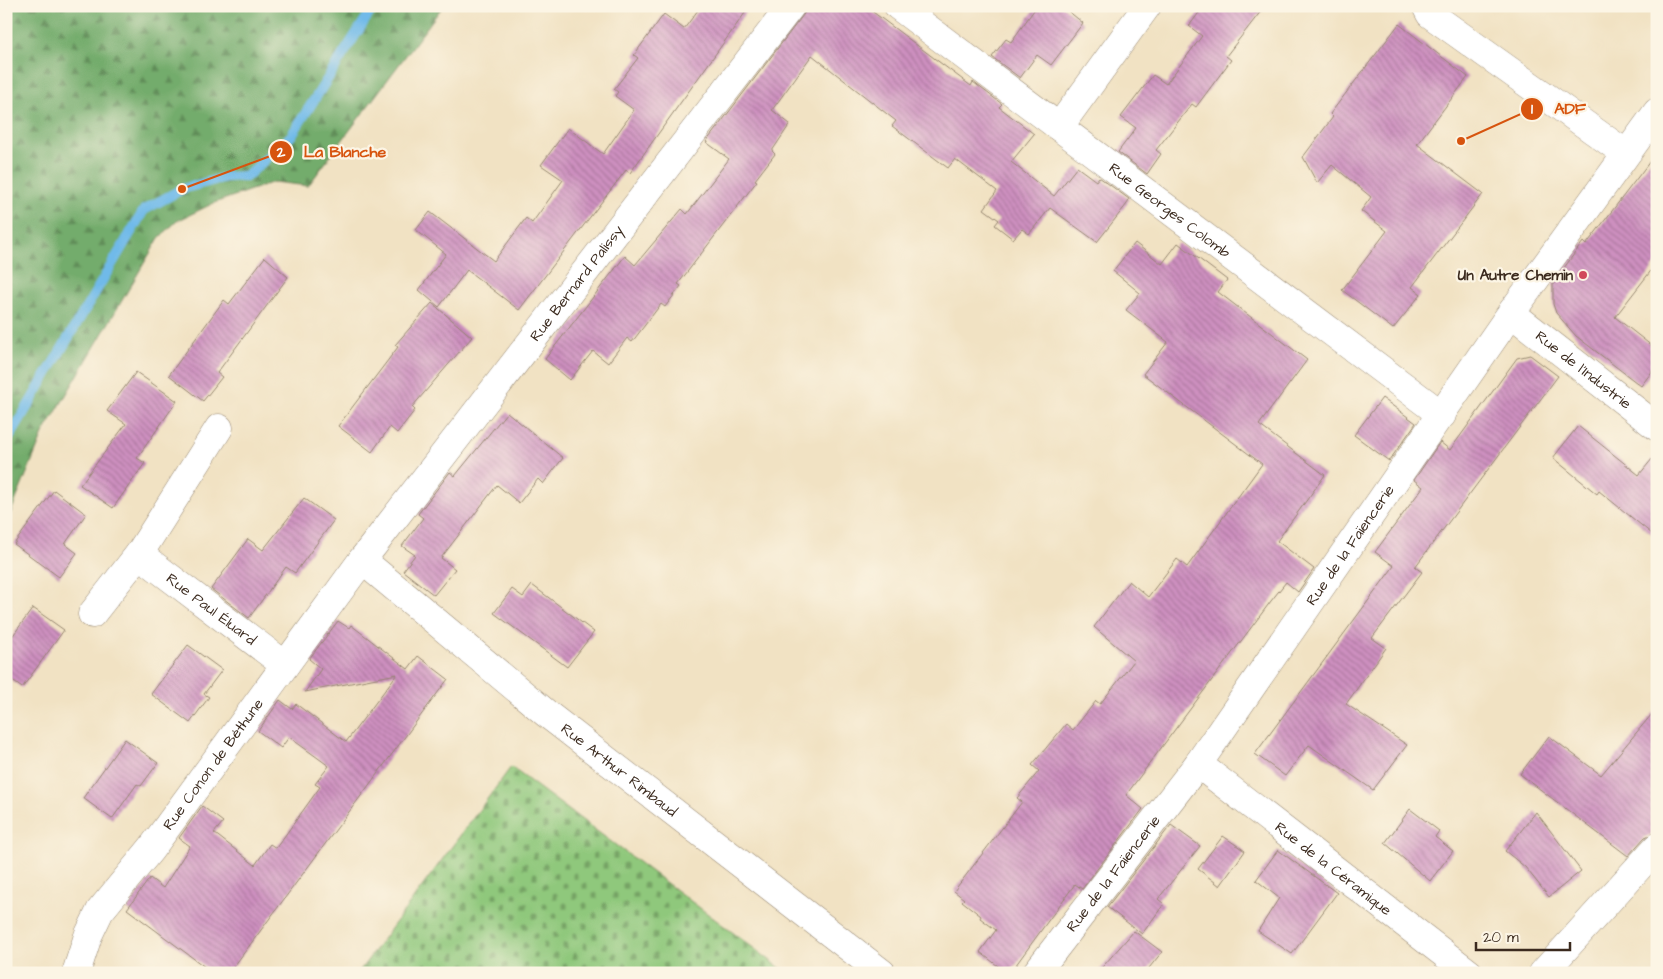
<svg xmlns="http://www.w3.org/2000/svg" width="1663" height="979" font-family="'Architects Daughter',sans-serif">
  <defs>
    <pattern id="forest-firs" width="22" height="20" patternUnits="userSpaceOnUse" patternTransform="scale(1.25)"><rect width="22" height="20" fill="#73ac6c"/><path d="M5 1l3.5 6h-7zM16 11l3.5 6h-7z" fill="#608c58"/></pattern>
    <pattern id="cemetery-stones" width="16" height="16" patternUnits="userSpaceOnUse" patternTransform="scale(1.25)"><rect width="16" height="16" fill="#8fc87c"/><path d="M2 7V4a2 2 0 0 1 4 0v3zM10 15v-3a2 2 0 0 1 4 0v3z" fill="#76a365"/></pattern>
    <pattern id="building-back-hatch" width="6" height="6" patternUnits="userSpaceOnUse" patternTransform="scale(1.25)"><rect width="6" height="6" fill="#ce90c0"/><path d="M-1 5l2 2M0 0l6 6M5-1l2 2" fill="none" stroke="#a8769b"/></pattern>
  </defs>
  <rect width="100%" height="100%" fill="#fcf5e5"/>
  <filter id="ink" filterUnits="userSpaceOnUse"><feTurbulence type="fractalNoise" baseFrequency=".02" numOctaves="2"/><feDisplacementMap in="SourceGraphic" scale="10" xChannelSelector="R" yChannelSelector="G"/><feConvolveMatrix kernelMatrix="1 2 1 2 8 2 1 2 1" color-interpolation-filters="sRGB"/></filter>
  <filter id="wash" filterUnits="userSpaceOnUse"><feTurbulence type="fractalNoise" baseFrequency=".0096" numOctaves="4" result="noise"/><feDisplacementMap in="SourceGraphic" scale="20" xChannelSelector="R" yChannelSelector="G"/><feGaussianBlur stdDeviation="1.12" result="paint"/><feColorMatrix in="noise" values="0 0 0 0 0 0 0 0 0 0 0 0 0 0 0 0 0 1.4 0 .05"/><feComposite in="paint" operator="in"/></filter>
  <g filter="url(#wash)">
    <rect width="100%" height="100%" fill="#f1e2c3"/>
    <!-- forest -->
    <path fill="url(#forest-firs)" stroke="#576b45" d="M 6,6 L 443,6 L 308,186 L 274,182 L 214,203 L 177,221 L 159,238 L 43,434 L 6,524 Z"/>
    <!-- cemetery -->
    <path fill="url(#cemetery-stones)" stroke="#65794d" d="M 511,767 L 787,973 L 358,973 Z"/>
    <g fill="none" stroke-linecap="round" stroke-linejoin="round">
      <!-- stream -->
      <path stroke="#70bae9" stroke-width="10" d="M 6,443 L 144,210 L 182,189 L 226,177 L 247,176 L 291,136 L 374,6"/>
    </g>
    <g id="blocks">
      <!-- building -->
      <g fill="url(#building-back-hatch)">
        <path d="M 701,6 L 750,6 L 630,173 L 626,170 L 519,310 L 467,270 L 439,307 L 419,290 L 446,254 L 416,230 L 430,212 L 494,261 L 526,218 L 532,223 L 563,180 L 541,165 L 568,128 L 603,154 L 634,110 L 615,96 L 618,92 L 614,89 L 638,58 L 634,55 L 664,14 L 684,29 Z"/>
        <path d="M 810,6 L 865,6 L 971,86 L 973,82 L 1002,104 L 999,107 L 1034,134 L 1011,162 L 1054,196 L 1077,167 L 1096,181 L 1099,177 L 1129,199 L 1127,204 L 1097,242 L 1050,208 L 1029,234 L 1022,229 L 1013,239 L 995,225 L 999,220 L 984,209 L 997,191 L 955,159 L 948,168 L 892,126 L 896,121 L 812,55 L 772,110 L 790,124 L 772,151 L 775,154 L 755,180 L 757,181 L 678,284 L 681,286 L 665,307 L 661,304 L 632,342 L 627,338 L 608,363 L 593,351 L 570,380 L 545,359 L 625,256 L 635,265 L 682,209 L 687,214 L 729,159 L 706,142 Z"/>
        <path d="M 1037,6 L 1062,6 L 1083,23 L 1051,65 L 1037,55 L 1020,78 L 992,57 L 1006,39 L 1011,42 Z"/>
        <path d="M 1204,6 L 1265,6 L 1226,56 L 1231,60 L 1196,107 L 1192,104 L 1156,150 L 1161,154 L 1147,174 L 1118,152 L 1136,128 L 1121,117 L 1153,75 L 1166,84 L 1202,36 L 1189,26 Z"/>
        <path d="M 1399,24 L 1468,77 L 1417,144 L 1483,194 L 1412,287 L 1421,294 L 1393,329 L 1342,290 L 1387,231 L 1361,211 L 1371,197 L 1332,165 L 1317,183 L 1303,157 L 1333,117 L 1330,114 Z"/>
        <path d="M 1657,152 L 1657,263 L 1615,317 L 1657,350 L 1657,365 L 1641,386 L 1576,336 L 1556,313 L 1553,304 L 1553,283 L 1583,242 L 1586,245 Z"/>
        <path d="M 1135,243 L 1162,264 L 1178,243 L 1227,280 L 1218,292 L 1307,360 L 1259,425 L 1325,475 L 1277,541 L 1314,569 L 1298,592 L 1286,582 L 1271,601 L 1126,795 L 1143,809 L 1082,889 L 1075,884 L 1010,973 L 1007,973 L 980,952 L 996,930 L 980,918 L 981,916 L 962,901 L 964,899 L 954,891 L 1022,802 L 1017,798 L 1039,771 L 1032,765 L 1066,724 L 1073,730 L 1096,701 L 1100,704 L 1134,661 L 1094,627 L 1129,581 L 1148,597 L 1177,559 L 1187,567 L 1262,464 L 1143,374 L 1168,342 L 1126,310 L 1140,293 L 1113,271 Z"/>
        <path d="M 265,257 L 288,277 L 217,373 L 222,377 L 203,401 L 169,375 L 224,300 L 229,304 Z"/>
        <path d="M 432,303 L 472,337 L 412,407 L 415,410 L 397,433 L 390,427 L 372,452 L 338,426 L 398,347 L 395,345 Z"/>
        <path d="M 1530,355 L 1558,376 L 1415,567 L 1422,572 L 1372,638 L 1386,648 L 1346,704 L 1407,745 L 1373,790 L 1309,745 L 1285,776 L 1255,754 L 1394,566 L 1375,552 L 1423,487 L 1414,480 L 1440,442 L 1450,450 L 1517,358 Z"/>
        <path d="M 136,372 L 177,401 L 137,458 L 145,463 L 113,508 L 80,485 L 126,424 L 107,411 Z"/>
        <path d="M 1382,398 L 1416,423 L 1389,461 L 1354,435 Z"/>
        <path d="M 507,412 L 563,458 L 543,484 L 538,479 L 519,503 L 497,485 L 441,558 L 455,569 L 434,595 L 403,571 L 415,555 L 402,546 L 423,518 L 418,514 L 450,472 L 455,476 Z"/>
        <path d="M 1578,426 L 1639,475 L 1657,453 L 1657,538 L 1599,491 L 1597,494 L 1553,458 Z"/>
        <path d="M 54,490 L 86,514 L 65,544 L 77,553 L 59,577 L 14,544 Z"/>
        <path d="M 304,498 L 334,520 L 295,573 L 286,567 L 249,618 L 211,589 L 248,539 L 263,550 Z"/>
        <path d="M 532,585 L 594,632 L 567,667 L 494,613 L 512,589 L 523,597 Z"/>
        <path d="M 33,608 L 64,630 L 22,688 L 6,676 L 6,645 Z"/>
        <path d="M 338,621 L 349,628 L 351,625 L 408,669 L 418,656 L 448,679 L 229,973 L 213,973 L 127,909 L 150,878 L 163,888 L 190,846 L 179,838 L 202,806 L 223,822 L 214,833 L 255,865 L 270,844 L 276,848 L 320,787 L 315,784 L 329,766 L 289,737 L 281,748 L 258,731 L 280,700 L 292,709 L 296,704 L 346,742 L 397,674 L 305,692 L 321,669 L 309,659 Z"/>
        <path d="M 188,645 L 222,670 L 204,694 L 209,697 L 190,723 L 151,694 Z"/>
        <path d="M 1657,708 L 1657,832 L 1645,837 L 1628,856 L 1520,774 L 1549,736 L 1601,775 Z"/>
        <path d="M 125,739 L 158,763 L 141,786 L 137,784 L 112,819 L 83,798 Z"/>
        <path d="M 1410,809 L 1439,831 L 1435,837 L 1453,851 L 1430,881 L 1385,843 Z"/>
        <path d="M 1536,812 L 1581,871 L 1549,897 L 1525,867 L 1505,851 Z"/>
        <path d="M 1171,825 L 1200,846 L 1158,899 L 1164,904 L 1142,934 L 1107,907 Z"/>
        <path d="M 1223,836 L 1245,851 L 1220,886 L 1198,869 Z"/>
        <path d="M 1278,850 L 1337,893 L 1292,954 L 1258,931 L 1279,898 L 1256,880 Z"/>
        <path d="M 1134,931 L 1162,952 L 1145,973 L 1097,973 Z"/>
      </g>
    </g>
  </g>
  <g filter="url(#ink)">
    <use href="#blocks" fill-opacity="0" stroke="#968670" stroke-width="1"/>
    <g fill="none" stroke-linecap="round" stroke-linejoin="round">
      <defs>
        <g id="minor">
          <path id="s1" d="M 898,6 L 1442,415"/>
          <path d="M 1426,6 L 1430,14 L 1625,153"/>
          <path d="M 1059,127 L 1147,6"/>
          <path id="s2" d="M 1511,313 L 1657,427"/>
          <path id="s3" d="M 139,554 L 285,665"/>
          <path id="s4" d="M 362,560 L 547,714 L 882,973"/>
          <path d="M 92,614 L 139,554 L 219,428"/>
          <path id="s5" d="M 1198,764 L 1469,973"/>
          <path id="s6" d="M 76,973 L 88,936 L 100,911 L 151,849 L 362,560 L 791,6"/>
          <path id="s7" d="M 1036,973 L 1198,764 L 1511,313 L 1657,112"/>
          <path d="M 1543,973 L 1657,847"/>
        </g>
      </defs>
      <!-- minor casing -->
      <use href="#minor" stroke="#968670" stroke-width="29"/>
      <!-- minor -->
      <use href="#minor" stroke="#fff" stroke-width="28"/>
    </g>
  </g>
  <!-- markers -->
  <circle fill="#d1495b" stroke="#fcf5e5" stroke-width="2" cx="1583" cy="275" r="5"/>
  <g text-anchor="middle" stroke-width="4.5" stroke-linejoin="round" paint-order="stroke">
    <!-- street labels -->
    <g font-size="15" fill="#3b2a1e" stroke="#fcf5e5">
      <text dy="5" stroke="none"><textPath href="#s1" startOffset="340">Rue Georges Colomb</textPath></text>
      <text dy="5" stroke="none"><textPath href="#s6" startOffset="855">Rue Bernard Palissy</textPath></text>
      <text dy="5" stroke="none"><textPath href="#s2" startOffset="92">Rue de l'Industrie</textPath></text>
      <text dy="5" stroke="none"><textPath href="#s7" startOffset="531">Rue de la Faïencerie</textPath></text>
      <text dy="5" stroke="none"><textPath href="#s3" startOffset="91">Rue Paul Éluard</textPath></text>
      <text dy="5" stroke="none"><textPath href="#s6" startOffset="252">Rue Conon de Béthune</textPath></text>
      <text dy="5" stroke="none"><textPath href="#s4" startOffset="332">Rue Arthur Rimbaud</textPath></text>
      <text dy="5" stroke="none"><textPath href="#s5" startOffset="171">Rue de la Céramique</textPath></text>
      <text dy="5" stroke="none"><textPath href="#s7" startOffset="126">Rue de la Faïencerie</textPath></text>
    </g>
    <!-- poi labels -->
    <g font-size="15" font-weight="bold" fill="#3b2a1e" stroke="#fcf5e5" text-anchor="end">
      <text x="1573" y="280">Un Autre Chemin</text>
    </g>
  </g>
  <!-- callouts -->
  <path fill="none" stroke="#d7540e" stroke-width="2" d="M1461 141L1532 109M182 189L281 152"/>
  <g fill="#d7540e" stroke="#fcf5e5" stroke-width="2">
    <circle cx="1461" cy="141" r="5"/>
    <circle cx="182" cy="189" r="5"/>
    <circle cx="1532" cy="109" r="12"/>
    <circle cx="281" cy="152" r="12"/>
  </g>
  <g font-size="15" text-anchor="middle" font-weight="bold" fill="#fff">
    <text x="1532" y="114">1</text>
    <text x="281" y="157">2</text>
  </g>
  <g font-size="16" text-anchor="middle" font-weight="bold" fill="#d7540e" stroke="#fcf5e5" stroke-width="4.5" stroke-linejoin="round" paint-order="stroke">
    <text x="1570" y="114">ADF</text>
    <text x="345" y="157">La Blanche</text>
  </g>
  <!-- margin -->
  <rect width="1663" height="979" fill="none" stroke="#fcf5e5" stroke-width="25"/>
  <!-- scale -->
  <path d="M1476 942v8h94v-8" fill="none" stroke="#3b2a1e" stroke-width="2.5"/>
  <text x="1483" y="942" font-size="15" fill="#3b2a1e" stroke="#fcf5e5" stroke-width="4" paint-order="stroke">20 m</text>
</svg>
